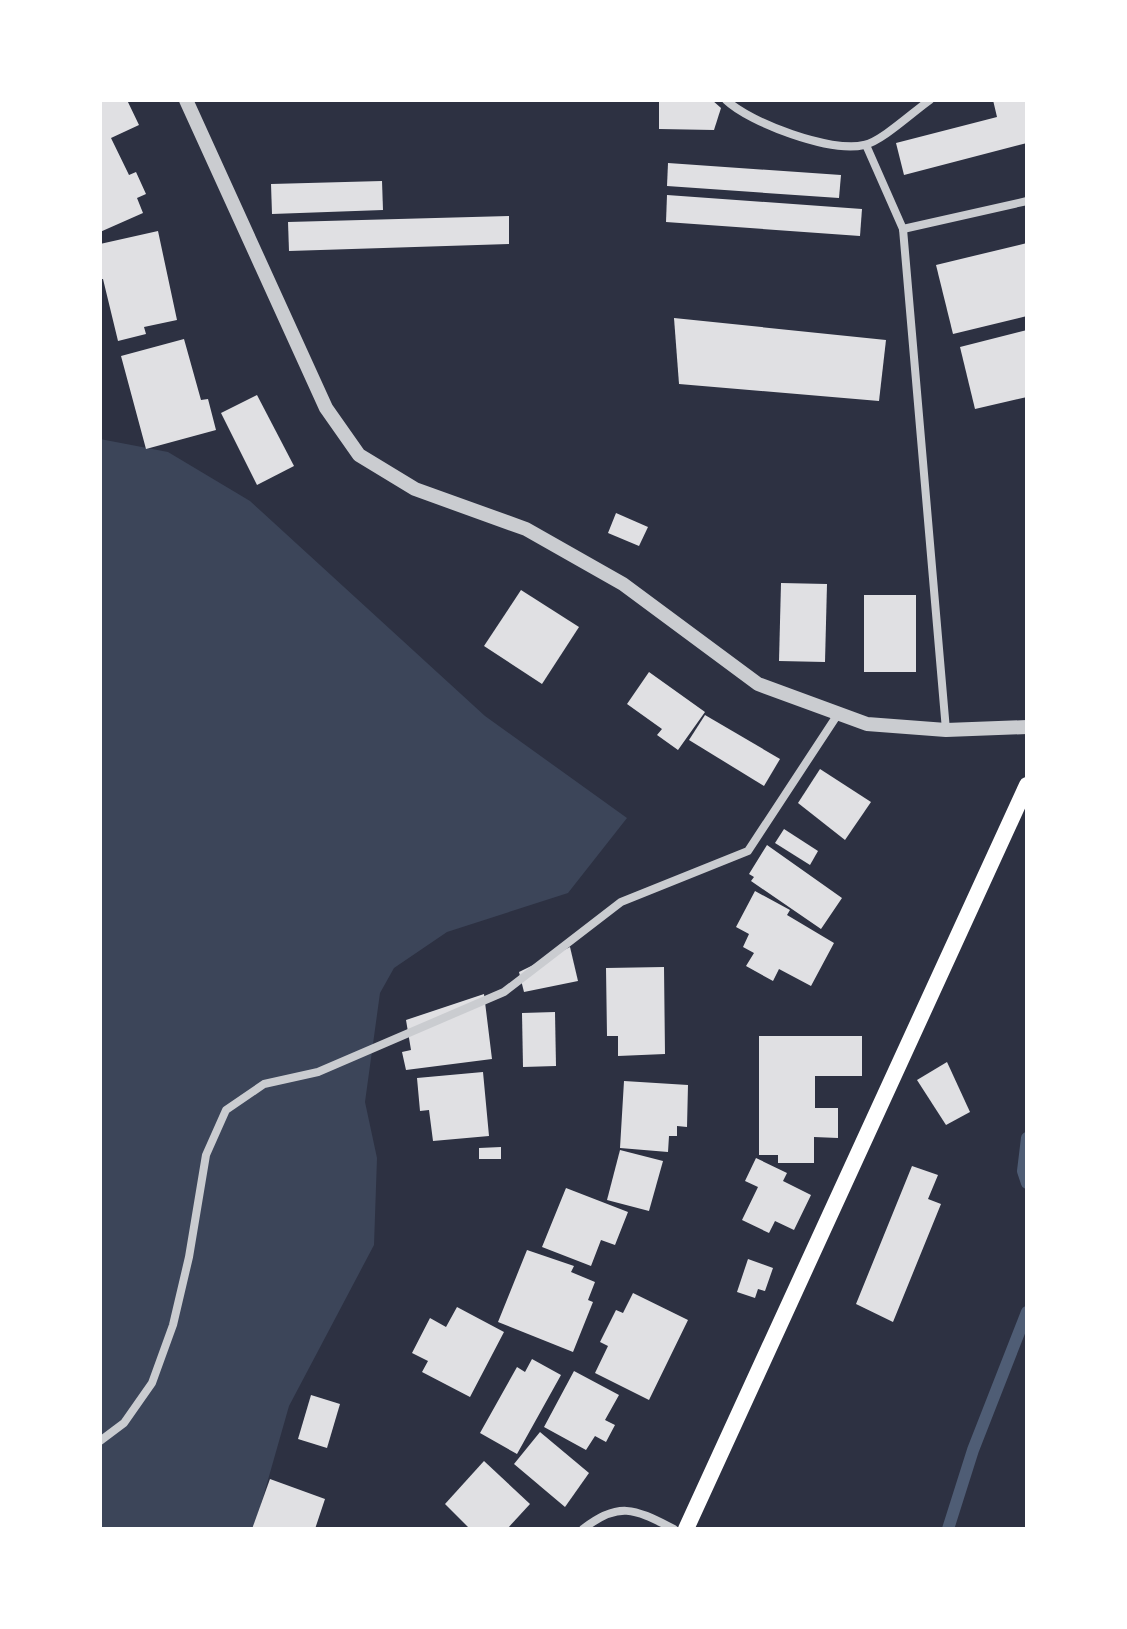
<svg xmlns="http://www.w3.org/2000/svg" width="1127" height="1629" font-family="'DejaVu Sans',sans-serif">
  <rect width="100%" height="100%" fill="#2d3142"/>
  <!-- green -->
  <path fill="#3c4559" d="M 100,439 L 168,452 L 250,501 L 485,716 L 627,818 L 568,893 L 447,932 L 394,968 L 380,993 L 365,1102 L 377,1158 L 374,1245 L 289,1406 L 254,1529 L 100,1529 Z"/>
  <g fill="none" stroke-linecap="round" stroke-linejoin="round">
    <!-- stream -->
    <g stroke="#4f5d75" stroke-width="12">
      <path d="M 1027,1138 L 1023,1171 L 1027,1183"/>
      <path d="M 948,1529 L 973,1450 L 1027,1312"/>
    </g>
  </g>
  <!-- building -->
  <g fill="#e0e0e3">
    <path d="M 100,100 L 127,100 L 139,125 L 111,138 L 129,175 L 136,172 L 146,194 L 137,198 L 143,213 L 100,232 Z"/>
    <path d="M 659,100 L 712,100 L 721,108 L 714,130 L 659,129 Z"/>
    <path d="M 993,100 L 1027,100 L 1027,143 L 904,175 L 896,143 L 997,117 Z"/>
    <path d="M 668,163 L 841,175 L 839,198 L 667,186 Z"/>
    <path d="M 382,181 L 383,210 L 272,214 L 271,184 Z"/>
    <path d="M 667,195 L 862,209 L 860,236 L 666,222 Z"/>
    <path d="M 509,216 L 509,244 L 289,251 L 288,222 Z"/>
    <path d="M 158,231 L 177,320 L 144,327 L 146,334 L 118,341 L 103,279 L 100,279 L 100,244 Z"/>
    <path d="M 1027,243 L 1027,316 L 953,334 L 936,265 Z"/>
    <path d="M 674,318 L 886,340 L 879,401 L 679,384 Z"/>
    <path d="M 1027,330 L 1027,397 L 975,409 L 960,347 Z"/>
    <path d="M 184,339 L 201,400 L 208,399 L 216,430 L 146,449 L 121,356 Z"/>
    <path d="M 257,395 L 294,466 L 257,485 L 221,413 Z"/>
    <path d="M 616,513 L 648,527 L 639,546 L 608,533 Z"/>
    <path d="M 781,583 L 827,584 L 825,662 L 779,661 Z"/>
    <path d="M 521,590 L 579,627 L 542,684 L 484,646 Z"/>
    <rect x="864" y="595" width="52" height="77"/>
    <path d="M 649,672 L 705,712 L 678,750 L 657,735 L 662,729 L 627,704 Z"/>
    <path d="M 705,715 L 780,759 L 764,786 L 689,740 Z"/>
    <path d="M 820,769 L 871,802 L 845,840 L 798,803 Z"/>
    <path d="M 784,829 L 818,851 L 810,865 L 775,843 Z"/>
    <path d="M 767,845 L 842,898 L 821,929 L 751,881 L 754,877 L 749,874 Z"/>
    <path d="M 755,891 L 790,910 L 787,915 L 834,943 L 811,986 L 779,969 L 773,981 L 746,966 L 754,953 L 743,947 L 749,934 L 736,927 Z"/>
    <path d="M 570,947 L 578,981 L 524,992 L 519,972 Z"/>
    <path d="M 664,967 L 665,1054 L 618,1056 L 618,1036 L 607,1036 L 606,968 Z"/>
    <path d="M 484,994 L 492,1059 L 406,1070 L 402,1052 L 411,1050 L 406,1020 Z"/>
    <path d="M 555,1012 L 556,1066 L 523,1067 L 522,1013 Z"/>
    <path d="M 759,1036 L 862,1036 L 862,1076 L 815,1076 L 815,1108 L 838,1108 L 838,1138 L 814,1137 L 814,1163 L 778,1163 L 778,1155 L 759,1155 Z"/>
    <path d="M 947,1062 L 970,1112 L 946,1125 L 917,1080 Z"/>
    <path d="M 483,1072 L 489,1136 L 433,1141 L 429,1110 L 420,1111 L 417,1078 Z"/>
    <path d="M 624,1081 L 688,1085 L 687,1127 L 677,1126 L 677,1136 L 669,1136 L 668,1152 L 620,1148 Z"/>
    <path d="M 501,1147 L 501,1159 L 479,1159 L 479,1148 Z"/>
    <path d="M 620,1150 L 663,1161 L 649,1211 L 607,1200 Z"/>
    <path d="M 756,1158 L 787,1173 L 783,1181 L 811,1195 L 794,1230 L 775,1221 L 769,1233 L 742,1220 L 758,1187 L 745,1181 Z"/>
    <path d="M 912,1166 L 938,1175 L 928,1199 L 941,1204 L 893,1322 L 856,1304 Z"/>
    <path d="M 566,1188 L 628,1212 L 615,1245 L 601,1240 L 591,1266 L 542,1247 Z"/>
    <path d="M 527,1250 L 574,1266 L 571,1272 L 595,1282 L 588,1300 L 593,1302 L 573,1352 L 498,1322 Z"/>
    <path d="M 748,1259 L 773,1268 L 765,1291 L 758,1289 L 755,1298 L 737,1292 Z"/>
    <path d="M 633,1293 L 688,1320 L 649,1400 L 595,1373 L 608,1346 L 600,1342 L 616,1310 L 623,1313 Z"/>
    <path d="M 457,1307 L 504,1332 L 470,1397 L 422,1372 L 428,1361 L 412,1353 L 430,1318 L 446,1327 Z"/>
    <path d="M 532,1359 L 561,1375 L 517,1454 L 480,1433 L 517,1367 L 525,1372 Z"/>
    <path d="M 574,1371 L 619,1395 L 605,1420 L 615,1425 L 606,1442 L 595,1436 L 586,1450 L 544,1427 Z"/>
    <path d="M 311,1395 L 340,1404 L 327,1448 L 298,1439 Z"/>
    <path d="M 540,1432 L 589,1473 L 565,1507 L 514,1464 Z"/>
    <path d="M 484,1461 L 530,1504 L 507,1529 L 470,1529 L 445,1504 Z"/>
    <path d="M 270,1479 L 325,1499 L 315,1529 L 252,1529 Z"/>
  </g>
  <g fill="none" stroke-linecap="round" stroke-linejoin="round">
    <!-- minor -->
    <g stroke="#caccd0" stroke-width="8">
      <path d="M 726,100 C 750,123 831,153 864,145 C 881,142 914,111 930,100"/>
      <path d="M 866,145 L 903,229 L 946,730"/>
      <path d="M 903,229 L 1027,201"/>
      <path d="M 100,1441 L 124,1423 L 152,1383 L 173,1325 L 189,1257 L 206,1155 L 226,1110 L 264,1084 L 318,1072 L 504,992 L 621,902 L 748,851 L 838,714"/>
      <path d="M 583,1529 C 620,1500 636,1510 674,1529"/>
    </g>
    <!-- tertiary -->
    <path stroke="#caccd0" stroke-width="14" d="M 186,100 L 326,408 L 359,455 L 415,489 L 526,529 L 623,584 L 758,684 L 867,724 L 946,730 L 1027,727"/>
    <!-- secondary -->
    <path stroke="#fff" stroke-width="16" d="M 686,1529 L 1027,785"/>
  </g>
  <!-- border -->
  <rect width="1127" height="1629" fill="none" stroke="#ffffff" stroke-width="204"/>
</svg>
